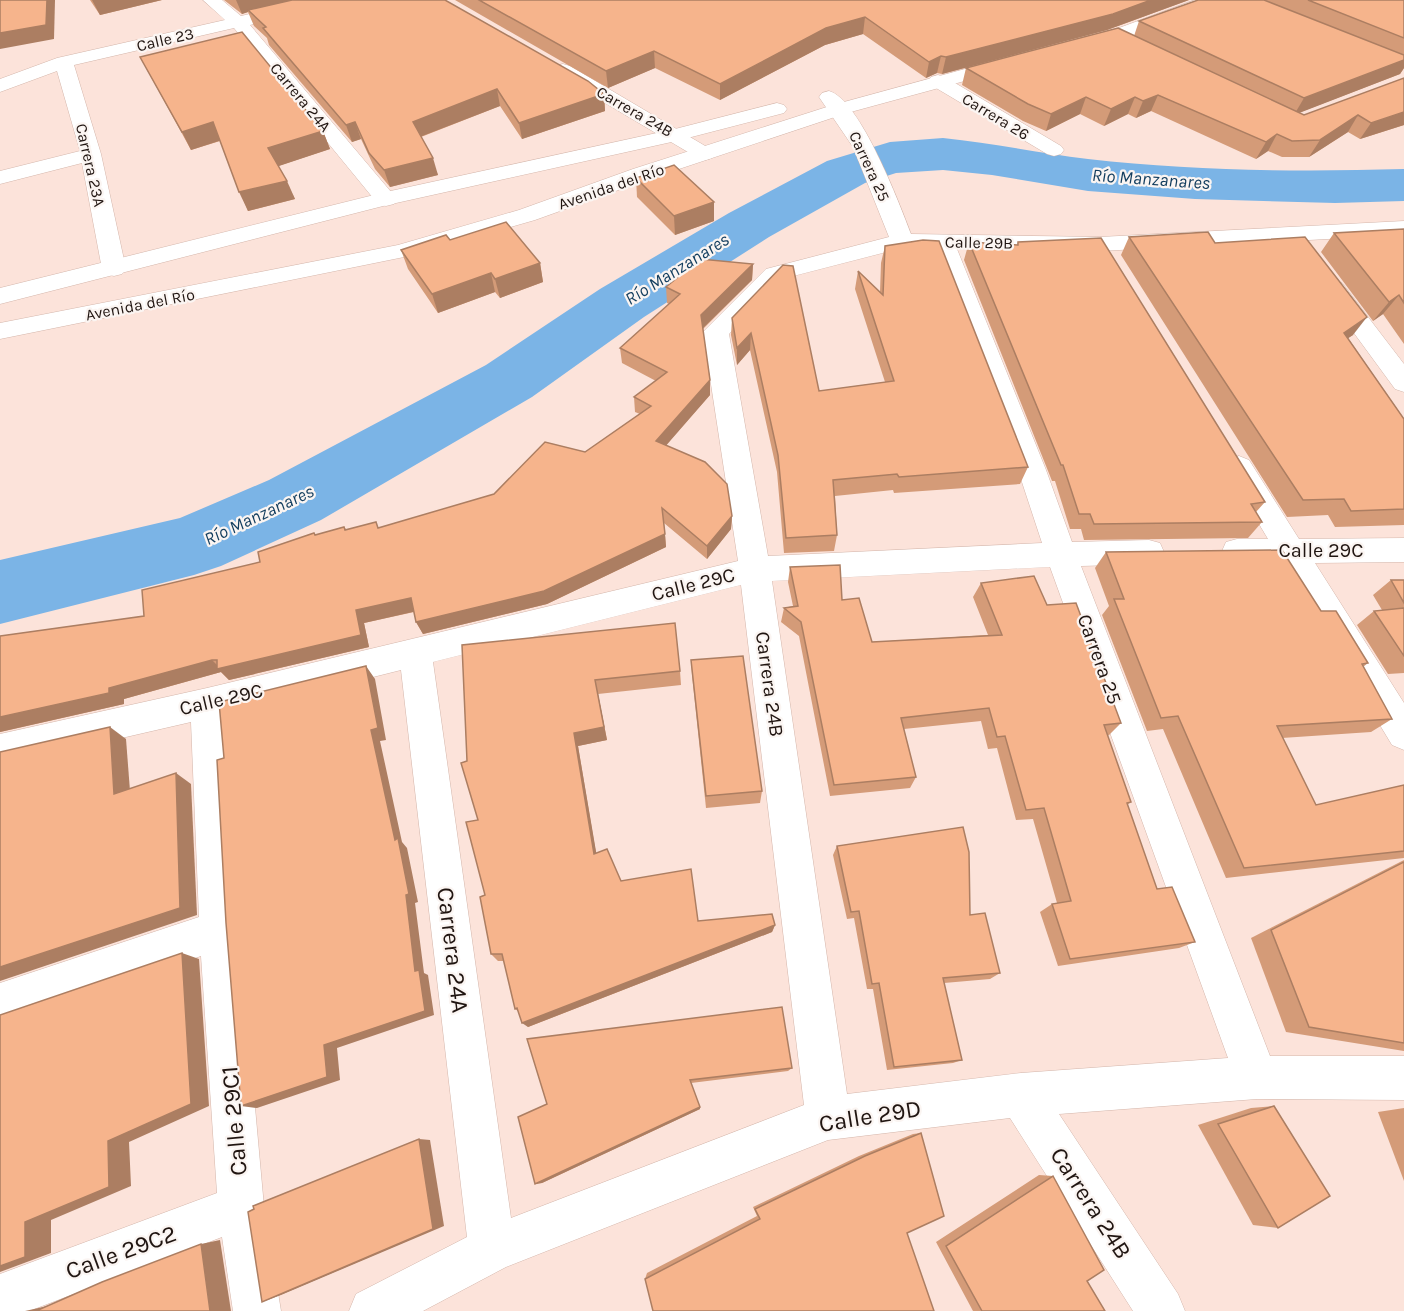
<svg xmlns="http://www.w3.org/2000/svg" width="1404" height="1311" font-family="Karla,sans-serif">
  <rect width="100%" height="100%" fill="#fce3da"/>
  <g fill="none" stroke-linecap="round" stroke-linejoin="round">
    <!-- river -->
    <path fill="#7bb4e6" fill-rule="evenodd" d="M 943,138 C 992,143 1040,153 1088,159 C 1192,171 1299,172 1404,169 L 1404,201 L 1335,203 L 1195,199 L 1088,191 L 992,175 L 943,170 L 896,173 L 865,183 L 769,237 L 644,317 L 532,397 L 321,520 L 221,566 L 194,575 L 0,624 L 0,560 L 180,518 L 269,480 L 486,365 L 600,289 L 729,213 L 827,161 L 890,142 Z"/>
    <defs>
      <g id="street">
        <path d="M 203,0 L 222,0 L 241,16 L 310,0 L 342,0 L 339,4 L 250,25 L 397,199 L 394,204 L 386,206 L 378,204 L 234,28 L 74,65 L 101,154 L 126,269 L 122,274 L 114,276 L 106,274 L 102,269 L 82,163 L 0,184 L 0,171 L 80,151 L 57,71 L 0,92 L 0,79 L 57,58 L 225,20 Z"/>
        <path d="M 563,64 L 570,66 L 712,150 L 715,154 L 712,158 L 705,160 L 698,158 L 556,74 L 554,70 L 556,66 Z"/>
        <path d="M 938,75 L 945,77 L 1061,146 L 1064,150 L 1061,154 L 1054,156 L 1047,154 L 931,85 L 928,81 L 931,77 Z"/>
        <path d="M 829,91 C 860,99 900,205 911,234 L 1100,237 L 1404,221 L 1404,235 L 1100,251 L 957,249 L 1046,470 L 1072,542 L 1149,540 L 1160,543 L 1164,552 L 1160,561 L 1149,564 L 1081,566 L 1270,1056 L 1404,1056 L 1404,1100 L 1257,1099 L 1059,1114 L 1178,1294 L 1185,1311 L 1133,1311 L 1010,1118 L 828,1140 L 506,1267 L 423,1311 L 349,1311 L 356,1294 L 467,1237 L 401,670 L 225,714 L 239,930 L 264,1207 L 281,1311 L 233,1311 L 222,1237 L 29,1311 L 0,1311 L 0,1274 L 217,1193 L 201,956 L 0,1025 L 0,983 L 199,917 L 191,722 L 0,766 L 0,734 L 207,688 L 738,561 L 703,332 L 766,269 L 889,237 L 853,147 L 819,97 L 822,93 ZM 902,248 L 933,248 L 1018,470 L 1042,543 L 768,556 L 729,334 L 782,279 ZM 1050,567 L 1228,1058 L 1021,1073 L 847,1094 L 772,581 ZM 741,585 L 804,1105 L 511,1218 L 433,662 Z"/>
        <path d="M 1333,280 L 1342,283 L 1404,364 L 1404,392 L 1395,389 L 1321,288 L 1324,283 Z"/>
        <path d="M 1239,456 L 1249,460 L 1299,539 L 1404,538 L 1404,562 L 1315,563 L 1404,703 L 1404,750 L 1392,745 L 1282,563 L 1237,563 L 1226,560 L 1222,551 L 1226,542 L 1237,539 L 1268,539 L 1225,467 L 1229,460 Z"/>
      </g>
      <g id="secondary">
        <path d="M 1195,0 L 1220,0 L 1217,4 C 1191,14 1098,53 1076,48 L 1073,44 L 1076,40 L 1108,32 Z"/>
        <path d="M 1009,57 L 1016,59 L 1018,63 L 1016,67 L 847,113 L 649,179 L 535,220 L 409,256 L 0,339 L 0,323 L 398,245 L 519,210 L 633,169 L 833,105 Z"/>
        <path d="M 777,103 L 784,105 L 787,109 L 784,113 L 676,141 L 387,205 L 0,304 L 0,288 L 386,192 L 675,129 Z"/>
      </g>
    </defs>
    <!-- street casing -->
    <use href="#street" stroke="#d4b6ab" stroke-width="1"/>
    <!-- secondary casing -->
    <use href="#secondary" stroke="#d4b6ab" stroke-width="1"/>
    <!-- street -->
    <use href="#street" fill="#fff" fill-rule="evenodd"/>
    <!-- secondary -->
    <use href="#secondary" fill="#fff" fill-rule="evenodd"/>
  </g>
  <!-- wall -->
  <g fill="#d49b78">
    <path d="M 90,0 L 162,0 L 100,15 Z"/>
    <path d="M 224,0 L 445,0 L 604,94 L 605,111 L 522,139 L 500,106 L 421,137 L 438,175 L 390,187 L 375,169 L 361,139 L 352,142 L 269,45 L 267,38 L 254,26 L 248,12 L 242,14 Z"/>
    <path d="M 455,0 L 1189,0 L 1107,30 L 942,74 L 937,73 L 926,78 L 863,34 L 825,45 L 720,100 L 655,68 L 608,88 Z"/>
    <path d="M 1198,0 L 1404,0 L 1404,68 L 1400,74 L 1298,113 L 1304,115 L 1404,78 L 1404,125 L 1360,139 L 1348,132 L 1309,157 L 1282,157 L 1268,151 L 1256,159 L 1151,111 L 1136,118 L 1128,114 L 1104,126 L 1080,114 L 1046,131 L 1023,121 L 962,85 L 966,68 L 1134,36 L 1139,21 Z"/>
    <path d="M 140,57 L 323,131 L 330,149 L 278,166 L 295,199 L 248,211 L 220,141 L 191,150 Z"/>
    <path d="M 636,178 L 714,221 L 675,235 L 637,197 Z"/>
    <path d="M 1404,229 L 1404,344 L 1383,314 L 1373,321 L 1321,252 L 1334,233 Z"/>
    <path d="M 1129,237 L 1215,243 L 1353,335 L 1348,338 L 1404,419 L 1404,525 L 1335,527 L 1328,515 L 1287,517 L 1121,255 Z"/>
    <path d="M 450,240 L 540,263 L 543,282 L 500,298 L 495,292 L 438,313 L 408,269 L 401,250 Z"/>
    <path d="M 969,242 L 1017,245 L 1018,242 L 1265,502 L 1256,512 L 1262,522 L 1248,538 L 1084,540 L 1081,529 L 1070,529 L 1055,481 L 1052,481 L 964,260 Z"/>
    <path d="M 885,246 L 1028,467 L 1020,484 L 894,493 L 893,490 L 835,496 L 837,535 L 834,551 L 784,553 L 777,472 L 750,350 L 737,365 L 731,335 L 732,318 L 819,391 L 885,382 L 855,289 L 858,271 L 880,292 L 881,263 Z"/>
    <path d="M 753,264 L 752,280 L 703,329 L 710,380 L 710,395 L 666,445 L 732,516 L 731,529 L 707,559 L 664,523 L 666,547 L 547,604 L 423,634 L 416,622 L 414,612 L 364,623 L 369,647 L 229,680 L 221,672 L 124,699 L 124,704 L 0,732 L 0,636 L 144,616 L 260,562 L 315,535 L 344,527 L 346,529 L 379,528 L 494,494 L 585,452 L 640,414 L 635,412 L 634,397 L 656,381 L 622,363 L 620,348 L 669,304 L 667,303 L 666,287 Z"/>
    <path d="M 1106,552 L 1321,611 L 1368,663 L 1363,667 L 1392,719 L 1371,732 L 1282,738 L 1316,805 L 1404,785 L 1404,858 L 1226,878 L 1163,729 L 1147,731 L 1102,615 L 1109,606 L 1095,568 Z"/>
    <path d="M 790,567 L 842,600 L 872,642 L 988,635 L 973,597 L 981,583 L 1047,605 L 1121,723 L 1109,735 L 1107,736 L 1131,802 L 1127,805 L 1157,889 L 1195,942 L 1179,948 L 1058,966 L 1040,912 L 1052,904 L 1057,903 L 1033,819 L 1016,820 L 997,748 L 988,749 L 981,721 L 904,729 L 916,777 L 910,788 L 830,796 L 799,636 L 781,622 L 784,608 L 793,606 L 788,582 Z"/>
    <path d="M 1391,580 L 1404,580 L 1404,673 L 1388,674 L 1357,625 L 1374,611 L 1382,610 L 1373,595 Z"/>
    <path d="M 462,645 L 680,671 L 681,685 L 598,694 L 607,740 L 578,746 L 596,853 L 621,881 L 698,921 L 775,925 L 772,932 L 528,1027 L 518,1011 L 515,1009 L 504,961 L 498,961 L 491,954 L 478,820 L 467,761 Z"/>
    <path d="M 691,660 L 762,791 L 760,803 L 706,808 L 692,675 Z"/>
    <path d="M 837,846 L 970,915 L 1000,973 L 990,979 L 944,983 L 962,1060 L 953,1063 L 887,1070 L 873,989 L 867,989 L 854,918 L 847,919 L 833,855 Z"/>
    <path d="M 1404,860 L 1404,1051 L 1286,1032 L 1251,938 Z"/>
    <path d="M 527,1039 L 792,1068 L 788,1071 L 691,1083 L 700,1109 L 542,1183 L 535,1184 L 547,1104 Z"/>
    <path d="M 1274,1106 L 1278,1228 L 1253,1225 L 1198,1125 L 1251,1108 Z"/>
    <path d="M 1404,1108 L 1404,1181 L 1378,1112 Z"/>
    <path d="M 921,1133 L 944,1216 L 645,1279 L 647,1273 L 757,1216 L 753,1207 L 859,1156 L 913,1134 Z"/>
    <path d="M 1039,1175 L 1053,1176 L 1087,1281 L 1105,1311 L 973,1311 L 936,1242 Z"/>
  </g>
  <!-- shaded-wall -->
  <g fill="#ac7e62">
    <path d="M 47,0 L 55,0 L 54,39 L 0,49 L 0,33 Z"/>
    <path d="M 92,0 L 162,0 L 100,15 Z"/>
    <path d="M 236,0 L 300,0 L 248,10 L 248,12 L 242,14 Z"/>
    <path d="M 1151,0 L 1189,0 L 1107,30 L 942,74 L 946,57 Z"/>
    <path d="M 865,17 L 863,34 L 825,45 L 720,100 L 720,84 L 826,28 Z"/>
    <path d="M 654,51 L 655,68 L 608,88 L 606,71 Z"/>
    <path d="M 941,56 L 937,73 L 926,78 L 929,62 Z"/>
    <path d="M 1404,60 L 1404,68 L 1400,74 L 1294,115 L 1304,98 Z"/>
    <path d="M 497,89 L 500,106 L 417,138 L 413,122 Z"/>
    <path d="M 604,94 L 605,111 L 522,139 L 519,123 Z"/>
    <path d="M 1158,95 L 1151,111 L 1136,118 L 1143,101 Z"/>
    <path d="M 1086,97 L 1080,114 L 1046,131 L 1051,114 Z"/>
    <path d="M 1135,97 L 1128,114 L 1104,126 L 1111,109 Z"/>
    <path d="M 1404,112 L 1404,125 L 1360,139 L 1371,123 Z"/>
    <path d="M 1358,115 L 1348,132 L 1309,157 L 1320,140 Z"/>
    <path d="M 213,122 L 222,140 L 191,150 L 182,132 Z"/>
    <path d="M 355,122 L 361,139 L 352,142 L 346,125 Z"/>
    <path d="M 323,131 L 330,149 L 276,167 L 268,148 Z"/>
    <path d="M 1277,134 L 1268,151 L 1256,159 L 1266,142 Z"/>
    <path d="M 433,158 L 438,175 L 390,187 L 384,170 Z"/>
    <path d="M 287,181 L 295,199 L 248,211 L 239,192 Z"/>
    <path d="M 714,202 L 714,221 L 675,235 L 674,216 Z"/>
    <path d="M 540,263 L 543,282 L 500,298 L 495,279 Z"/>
    <path d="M 753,264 L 752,280 L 701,330 L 701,315 Z"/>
    <path d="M 491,273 L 495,292 L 438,313 L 432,294 Z"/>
    <path d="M 1399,295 L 1383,314 L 1373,321 L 1389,302 Z"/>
    <path d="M 1367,317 L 1353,335 L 1330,350 L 1344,333 Z"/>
    <path d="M 751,333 L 750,350 L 737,365 L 737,348 Z"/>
    <path d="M 710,380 L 710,395 L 657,456 L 656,441 Z"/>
    <path d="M 732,516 L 731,529 L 707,559 L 707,546 Z"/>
    <path d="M 665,534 L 666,547 L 547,604 L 423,634 L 416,622 Z"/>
    <path d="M 411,598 L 417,611 L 364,623 L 369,647 L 229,680 L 221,672 L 124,699 L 124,704 L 0,732 L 0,717 L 212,660 L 220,668 L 356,610 Z"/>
    <path d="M 366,666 L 375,679 L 386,740 L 380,741 L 402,842 L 407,848 L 418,902 L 415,903 L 424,973 L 428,975 L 434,1015 L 337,1048 L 340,1080 L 257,1108 L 241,1106 L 324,1045 L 415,971 L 395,840 L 371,730 Z"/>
    <path d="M 598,694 L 607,740 L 578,746 L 598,863 L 594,854 L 574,733 Z"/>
    <path d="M 110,727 L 126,739 L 131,804 L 114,794 Z"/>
    <path d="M 176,773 L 191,784 L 197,915 L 0,981 L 0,967 Z"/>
    <path d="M 775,925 L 772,932 L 528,1027 L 522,1023 Z"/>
    <path d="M 182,953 L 199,959 L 209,1106 L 129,1142 L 131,1186 L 51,1220 L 51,1253 L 0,1272 L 0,1266 L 25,1222 L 108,1141 Z"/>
    <path d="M 700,1107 L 700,1109 L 542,1183 L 535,1184 Z"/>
    <path d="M 419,1139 L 430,1140 L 444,1226 L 281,1295 L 262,1302 Z"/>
    <path d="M 220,1240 L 231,1311 L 210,1311 L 201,1244 Z"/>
    <path d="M 52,1305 L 44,1311 L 25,1311 Z"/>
  </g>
  <!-- building -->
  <g fill="#f6b48c" stroke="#ac7e62" stroke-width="1.5">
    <path d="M 0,0 L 47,0 L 46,25 L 0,33 Z"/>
    <path d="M 292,0 L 445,0 L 588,81 L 604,94 L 519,123 L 497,89 L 413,122 L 433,158 L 384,170 L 369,153 L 355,122 L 346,125 L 263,28 L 266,27 L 248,10 Z"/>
    <path d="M 479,0 L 1151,0 L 1113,14 L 946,57 L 941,56 L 929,62 L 865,17 L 826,28 L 720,84 L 654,51 L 606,71 Z"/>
    <path d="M 1198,0 L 1264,0 L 1404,55 L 1404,60 L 1304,98 L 1139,21 Z"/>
    <path d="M 1308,0 L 1404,0 L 1404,38 Z"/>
    <path d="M 1118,28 L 1304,115 L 1404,78 L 1404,112 L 1371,123 L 1358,115 L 1320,140 L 1292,141 L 1277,134 L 1266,142 L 1158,95 L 1143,101 L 1135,97 L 1111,109 L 1086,97 L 1051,114 L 1028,104 L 966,68 Z"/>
    <path d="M 242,32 L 323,131 L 268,148 L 287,181 L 239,192 L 213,122 L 182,132 L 140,57 Z"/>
    <path d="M 674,165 L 714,202 L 674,216 L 636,178 Z"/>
    <path d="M 506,222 L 540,263 L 495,279 L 491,273 L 432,294 L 401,250 L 446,235 L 450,240 Z"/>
    <path d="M 1404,229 L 1404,303 L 1399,295 L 1389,302 L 1334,233 Z"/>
    <path d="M 1208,232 L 1215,243 L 1305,237 L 1367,317 L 1344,333 L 1404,419 L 1404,509 L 1351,511 L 1344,499 L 1303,500 L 1129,237 Z"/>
    <path d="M 1101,238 L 1265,502 L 1251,504 L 1262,522 L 1094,524 L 1090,514 L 1079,514 L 1063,465 L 1061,465 L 969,242 L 1018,245 L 1018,242 Z"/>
    <path d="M 923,240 L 939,241 L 1028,467 L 899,477 L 897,474 L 833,480 L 837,535 L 786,538 L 778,455 L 751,333 L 737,348 L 732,318 L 783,265 L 793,266 L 819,391 L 894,381 L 858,271 L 883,295 L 885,246 Z"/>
    <path d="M 700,259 L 753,264 L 701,315 L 710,380 L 656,441 L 705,462 L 727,484 L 732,516 L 707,546 L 662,508 L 665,534 L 544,591 L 416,622 L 411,598 L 356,610 L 361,635 L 217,669 L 217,660 L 212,660 L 109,688 L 109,693 L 0,717 L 0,636 L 144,616 L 142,590 L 260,562 L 258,552 L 314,533 L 315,535 L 344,527 L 345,530 L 376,522 L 378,528 L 494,494 L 545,442 L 585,452 L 651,406 L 634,397 L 667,372 L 620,348 L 680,294 L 666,287 Z"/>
    <path d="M 1282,550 L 1321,611 L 1336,611 L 1368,663 L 1362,664 L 1392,719 L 1277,726 L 1316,805 L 1404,785 L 1404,851 L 1244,868 L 1178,716 L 1161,718 L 1114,599 L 1124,599 L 1106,552 Z"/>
    <path d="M 840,565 L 842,600 L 859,598 L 872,642 L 1002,635 L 981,583 L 1034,576 L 1047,605 L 1076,603 L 1121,723 L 1104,725 L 1131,802 L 1127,803 L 1157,889 L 1172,887 L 1195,942 L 1070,959 L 1052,904 L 1071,901 L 1044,808 L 1026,810 L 1005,736 L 997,737 L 989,708 L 901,718 L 916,777 L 834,785 L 801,622 L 784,608 L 798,606 L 790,567 Z"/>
    <path d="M 1391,580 L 1404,580 L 1404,603 Z"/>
    <path d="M 1404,608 L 1404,656 L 1374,611 Z"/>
    <path d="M 675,623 L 680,671 L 595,680 L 604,727 L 574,733 L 594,854 L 607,849 L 621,881 L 691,869 L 698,921 L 772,914 L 775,925 L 522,1023 L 517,1008 L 515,1009 L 502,954 L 491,954 L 480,897 L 485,895 L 466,822 L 478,820 L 461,763 L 467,761 L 462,645 Z"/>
    <path d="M 743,656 L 762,791 L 706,796 L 691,660 Z"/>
    <path d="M 366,666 L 378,728 L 371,730 L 395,840 L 398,838 L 409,894 L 406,895 L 415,971 L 419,970 L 425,1011 L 324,1045 L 327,1077 L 241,1106 L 226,923 L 217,760 L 224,758 L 219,702 Z"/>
    <path d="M 110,727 L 114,794 L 176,773 L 180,908 L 0,967 L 0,752 Z"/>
    <path d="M 963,827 L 969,852 L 970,915 L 985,913 L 1000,973 L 943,978 L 962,1060 L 894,1067 L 879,983 L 872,984 L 859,911 L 851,912 L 837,846 Z"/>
    <path d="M 1404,862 L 1404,1043 L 1309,1027 L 1271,930 Z"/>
    <path d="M 182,953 L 191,1104 L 108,1141 L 109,1187 L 25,1222 L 25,1257 L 0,1266 L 0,1015 Z"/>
    <path d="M 782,1007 L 792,1068 L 690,1080 L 700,1107 L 535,1184 L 518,1117 L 547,1104 L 527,1039 Z"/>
    <path d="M 1274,1106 L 1330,1196 L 1278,1228 L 1218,1124 Z"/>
    <path d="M 921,1133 L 944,1216 L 907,1233 L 934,1311 L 653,1311 L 645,1279 L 760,1219 L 755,1209 L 865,1156 Z"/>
    <path d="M 419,1139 L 433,1229 L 262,1302 L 248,1212 L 254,1209 L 253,1206 Z"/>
    <path d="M 1053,1176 L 1104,1270 L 1087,1281 L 1105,1311 L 982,1311 L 946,1246 Z"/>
    <path d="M 201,1244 L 210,1311 L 36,1311 L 102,1282 Z"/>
  </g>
  <g text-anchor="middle" stroke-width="4.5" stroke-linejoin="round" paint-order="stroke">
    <!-- far-street labels -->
    <g font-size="16" fill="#201511" stroke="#fbf5f2">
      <text transform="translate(165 39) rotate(-13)" y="6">Calle 23</text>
      <text transform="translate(301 97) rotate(50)" y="6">Carrera 24A</text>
      <text transform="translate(635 111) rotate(30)" y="6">Carrera 24B</text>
      <text transform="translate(996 116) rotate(31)" y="6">Carrera 26</text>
      <text transform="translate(91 165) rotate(77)" y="6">Carrera 23A</text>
      <text transform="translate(870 166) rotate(65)" y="6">Carrera 25</text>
      <text transform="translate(611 186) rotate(-19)" y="6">Avenida del Río</text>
      <text transform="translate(979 242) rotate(1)" y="6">Calle 29B</text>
      <text transform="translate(140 304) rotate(-11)" y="6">Avenida del Río</text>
    </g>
    <!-- far-water labels -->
    <g font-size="18" font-style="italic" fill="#123d5e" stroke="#fbf5f2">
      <text transform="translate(1151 179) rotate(4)" y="6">Río Manzanares</text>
      <text transform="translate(677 269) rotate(-32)" y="6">Río Manzanares</text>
      <text transform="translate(259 515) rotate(-25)" y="6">Río Manzanares</text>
    </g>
    <!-- street labels -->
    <g font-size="20" fill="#201511" stroke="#fbf5f2">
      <text x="1321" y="557">Calle 29C</text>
      <text transform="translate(693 584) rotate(-14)" y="7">Calle 29C</text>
      <text transform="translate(1100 659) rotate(70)" y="7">Carrera 25</text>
      <text transform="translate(770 684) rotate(82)" y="7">Carrera 24B</text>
      <text transform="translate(221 699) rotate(-13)" y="7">Calle 29C</text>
    </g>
    <!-- near-street labels -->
    <g font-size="24" fill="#201511" stroke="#fbf5f2">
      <text transform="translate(453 950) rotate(83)" y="8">Carrera 24A</text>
      <text transform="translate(870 1116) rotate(-9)" y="8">Calle 29D</text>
      <text transform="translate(234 1121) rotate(-95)" y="8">Calle 29C1</text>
      <text transform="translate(1091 1203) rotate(57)" y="8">Carrera 24B</text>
      <text transform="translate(121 1252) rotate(-20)" y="8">Calle 29C2</text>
    </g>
  </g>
</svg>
